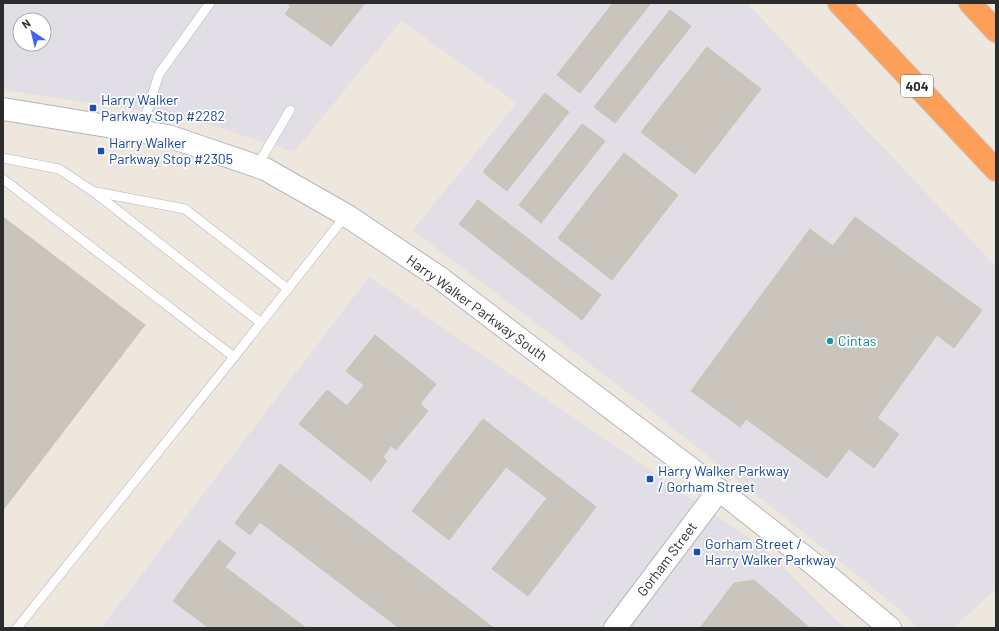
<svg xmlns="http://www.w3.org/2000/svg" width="999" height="631" font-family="Barlow,sans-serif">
  <rect width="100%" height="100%" fill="#ede7de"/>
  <!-- industrial -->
  <g fill="#e1dee6" fill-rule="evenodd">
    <path d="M 3,3 L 747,3 L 996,267 L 996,589 L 953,628 L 917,628 L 899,609 L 644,405 L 426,240 L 412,231 L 517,103 L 401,21 L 294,152 L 186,117 L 3,90 ZM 20,20 L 44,20 L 44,44 L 20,44 Z"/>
    <path d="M 369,277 L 766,550 L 844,628 L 101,628 Z"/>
  </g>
  <!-- building -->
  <g fill="#c9c5bc" stroke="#c9c3b7">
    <path d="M 287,3 L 365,3 L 331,46 L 285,14 L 291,6 Z"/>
    <path d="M 613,3 L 651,3 L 580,93 L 557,75 Z"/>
    <path d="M 670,10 L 691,26 L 615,123 L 594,107 Z"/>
    <path d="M 707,47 L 761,89 L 695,174 L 641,132 Z"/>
    <path d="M 545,93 L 569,112 L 507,191 L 483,172 Z"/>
    <path d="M 582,124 L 605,141 L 541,223 L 519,205 Z"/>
    <path d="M 624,153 L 678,195 L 612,280 L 558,238 Z"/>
    <path d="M 478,200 L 601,295 L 582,320 L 459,224 Z"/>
    <path d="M 3,217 L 145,325 L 3,510 Z"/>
    <path d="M 855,217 L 982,310 L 954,348 L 937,335 L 877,418 L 899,434 L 874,468 L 849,449 L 827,478 L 746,419 L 740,427 L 691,391 L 810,229 L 833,246 Z"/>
    <path d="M 375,335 L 436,384 L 420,404 L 428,411 L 396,450 L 391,446 L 383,457 L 387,461 L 371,481 L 299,424 L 327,390 L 347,406 L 364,385 L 346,371 Z"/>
    <path d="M 483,419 L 596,507 L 528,596 L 492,569 L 547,498 L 506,467 L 449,540 L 412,511 Z"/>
    <path d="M 280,464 L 494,628 L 399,628 L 260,522 L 250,535 L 235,523 Z"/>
    <path d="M 219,540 L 236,553 L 225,567 L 306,628 L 209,628 L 173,601 Z"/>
    <path d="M 754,580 L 810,628 L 700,628 L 734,583 Z"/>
  </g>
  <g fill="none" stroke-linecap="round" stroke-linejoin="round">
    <defs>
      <g id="lane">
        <path d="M 141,131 L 159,74 L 210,3"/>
        <path d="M 3,158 L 59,169 L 94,192 L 261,323"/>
        <path d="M 257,166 L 290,110"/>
        <path d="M 3,179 L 234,357"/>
        <path d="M 96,192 L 185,209 L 288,289"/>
        <path d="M 17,628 L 234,357 L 346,215"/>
      </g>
      <g id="secondary">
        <path d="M 3,109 L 168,136 L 265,169 L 346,215 L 440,278 L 516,336 L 719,490 L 811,562 L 890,628"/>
        <path d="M 615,628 L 719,490"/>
      </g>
      <g id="highway">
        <path d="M 839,3 L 996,170"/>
        <path d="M 970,3 L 996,31"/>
      </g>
    </defs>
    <!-- lane casing -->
    <use href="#lane" stroke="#b2b5bf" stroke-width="10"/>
    <!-- secondary casing -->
    <use href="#secondary" stroke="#b2b5bf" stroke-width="24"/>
    <!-- highway casing -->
    <use href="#highway" stroke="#c8c8c8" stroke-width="24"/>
    <!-- lane -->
    <use href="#lane" stroke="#fff" stroke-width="9"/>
    <!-- secondary -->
    <use href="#secondary" stroke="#fff" stroke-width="22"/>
    <!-- highway -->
    <use href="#highway" stroke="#fe9f59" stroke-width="22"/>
  </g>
  <!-- markers -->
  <g fill="#1a4fb4" stroke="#fff" stroke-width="1.5">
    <rect x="89" y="104" width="8" height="8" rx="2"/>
    <rect x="97" y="147" width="8" height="8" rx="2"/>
    <rect x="646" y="475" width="8" height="8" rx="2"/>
    <rect x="693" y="548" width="8" height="8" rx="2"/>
  </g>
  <circle fill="#0f9aa8" stroke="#fff" stroke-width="1.5" cx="830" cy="341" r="4"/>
  <g text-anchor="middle" stroke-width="3.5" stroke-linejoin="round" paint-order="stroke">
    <!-- shield labels -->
    <rect fill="#fff" stroke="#6b6b6b" stroke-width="1" x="901" y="75" width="32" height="22" rx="3"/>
    <g font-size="13" font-weight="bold" fill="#2c2c2c">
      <text x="917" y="91">404</text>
    </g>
    <!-- transit labels -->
    <g font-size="14" fill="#164399" stroke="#fff" text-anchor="start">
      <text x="101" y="105">Harry Walker<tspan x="101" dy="16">Parkway Stop #2282</tspan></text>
      <text x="109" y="148">Harry Walker<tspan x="109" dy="16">Parkway Stop #2305</tspan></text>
      <text x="658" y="476">Harry Walker Parkway<tspan x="658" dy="16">/ Gorham Street</tspan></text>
      <text x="705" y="549">Gorham Street /<tspan x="705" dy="16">Harry Walker Parkway</tspan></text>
    </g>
    <!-- street labels -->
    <g font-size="14" fill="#2c2c2c" stroke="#fff">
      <text transform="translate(477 308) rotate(36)" y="5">Harry Walker Parkway South</text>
      <text transform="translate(667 559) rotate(-53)" y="5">Gorham Street</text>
    </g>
    <!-- culture labels -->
    <g font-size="14" fill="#0d838f" stroke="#fff" text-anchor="start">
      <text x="838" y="346">Cintas</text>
    </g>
  </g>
  <!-- border -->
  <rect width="999" height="631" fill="none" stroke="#2c2c2c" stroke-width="8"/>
  <!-- north arrow -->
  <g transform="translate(32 32) rotate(325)"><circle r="19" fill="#ffffff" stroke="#ababab"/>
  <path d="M0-3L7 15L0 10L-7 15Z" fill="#3f63f9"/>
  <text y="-6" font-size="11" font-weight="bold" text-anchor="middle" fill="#2c2c2c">N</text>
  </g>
</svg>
